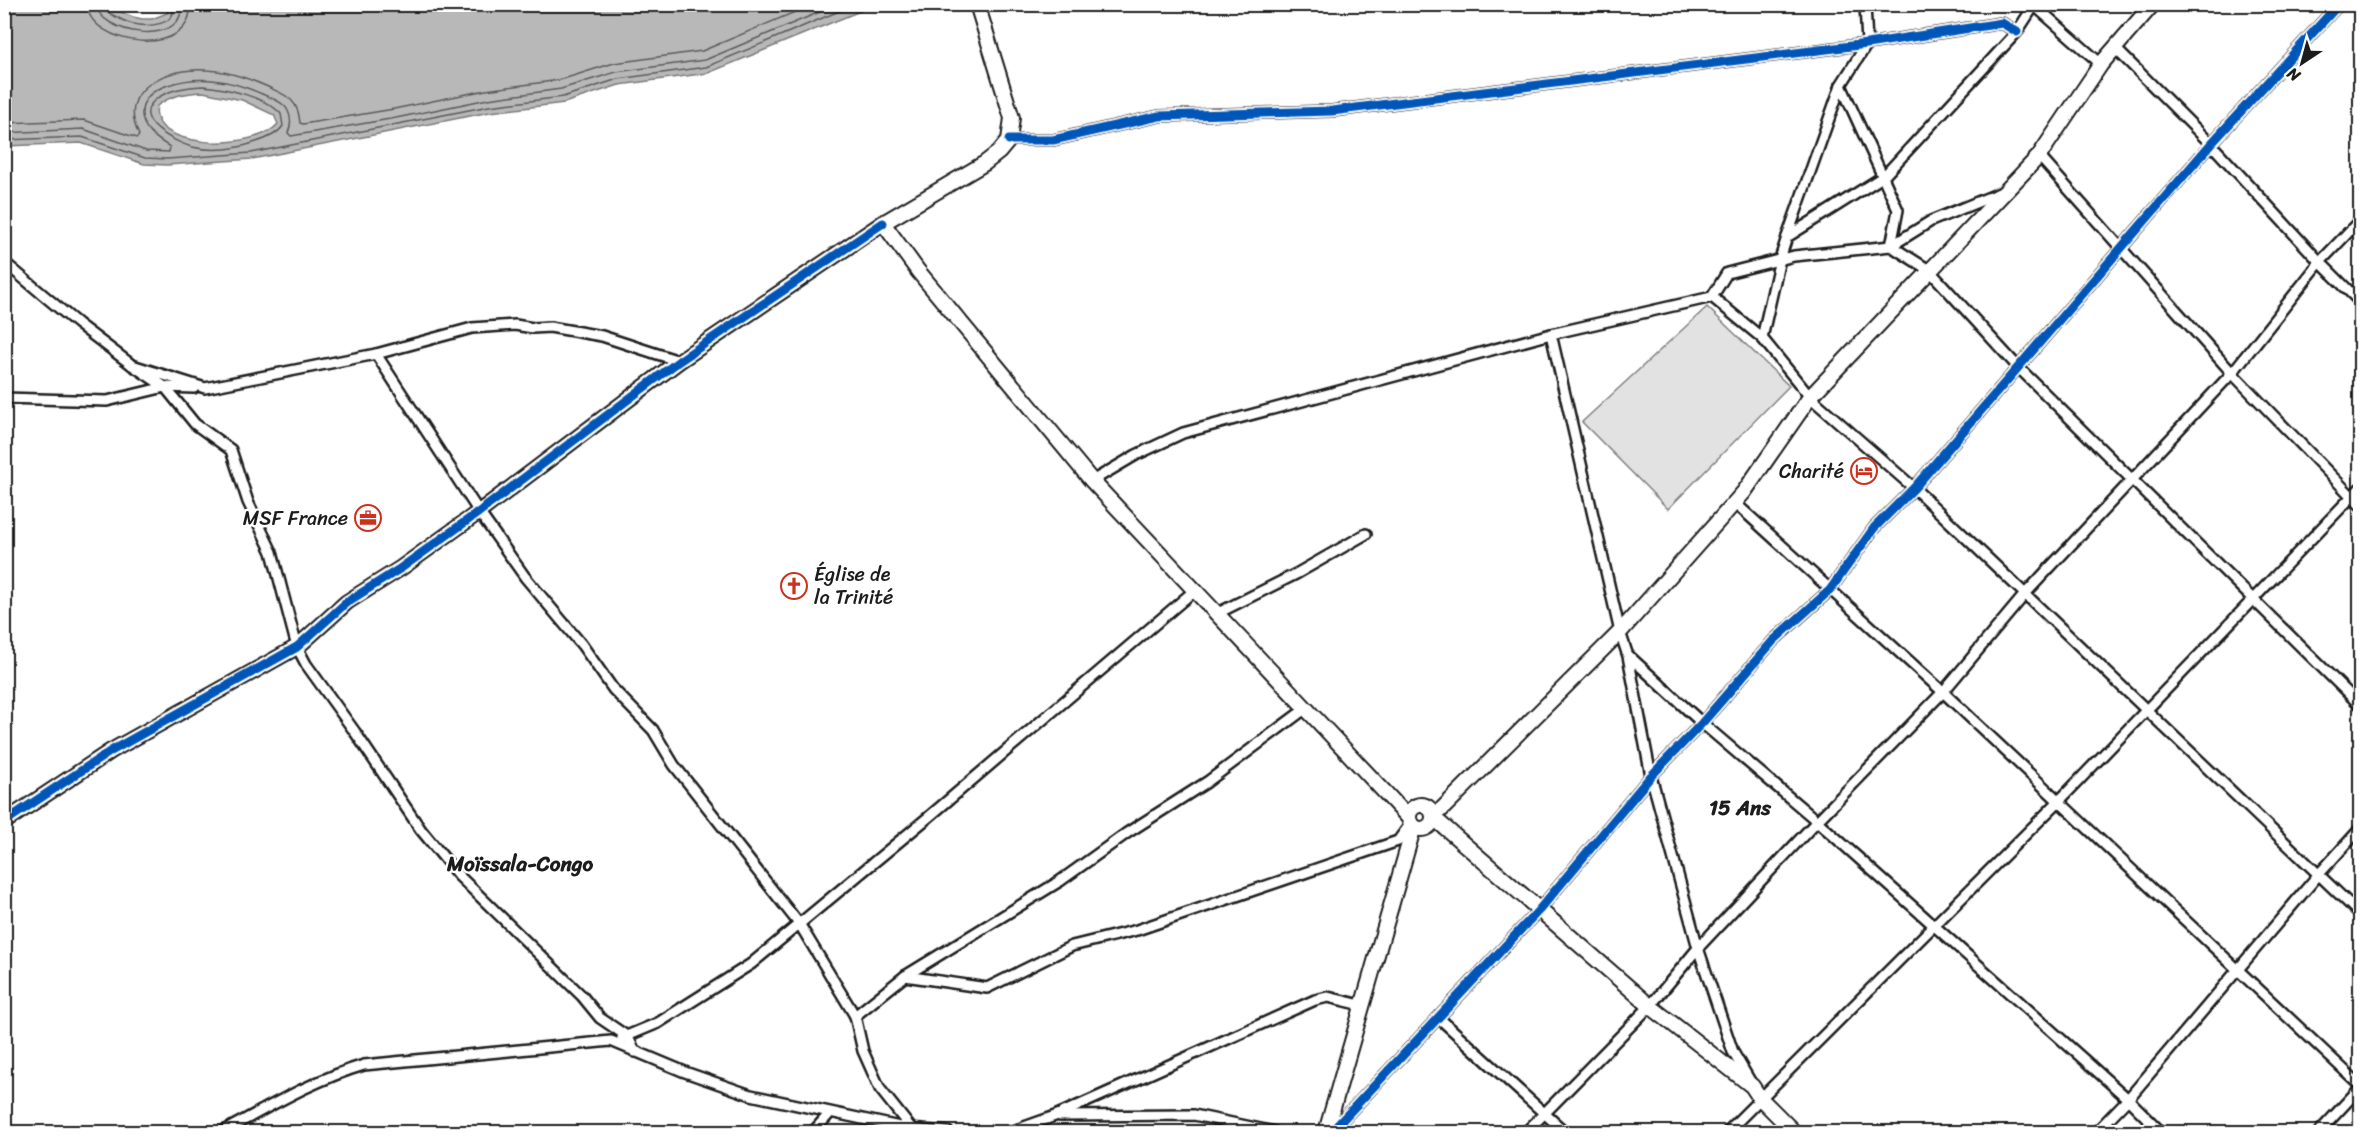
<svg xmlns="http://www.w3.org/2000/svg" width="2365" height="1137" font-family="Sriracha,sans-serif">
  <rect width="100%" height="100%" fill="#fff"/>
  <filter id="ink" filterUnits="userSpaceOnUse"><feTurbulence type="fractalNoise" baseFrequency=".0167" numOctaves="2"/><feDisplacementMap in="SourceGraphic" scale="12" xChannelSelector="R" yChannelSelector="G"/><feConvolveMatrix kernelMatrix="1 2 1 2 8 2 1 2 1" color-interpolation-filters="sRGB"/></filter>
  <g filter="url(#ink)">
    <!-- green -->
    <path fill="#e2e2e2" stroke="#7f7f7f" stroke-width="1.5" d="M 1707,307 L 1789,386 L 1668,509 L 1582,422 Z"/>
    <!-- water -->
    <path fill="#b8b8b8" stroke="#7a7a7a" stroke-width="1.5" fill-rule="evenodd" d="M 166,4 L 875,4 L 875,5 L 708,73 L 619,85 L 564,103 L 490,112 L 252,159 L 167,165 L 144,164 L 81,143 L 5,146 L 5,5 L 104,5 L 133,17 L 142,19 L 152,19 L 167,13 L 168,8 ZM 203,92 L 242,100 L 274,115 L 278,124 C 255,151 147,150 157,106 C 170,95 187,93 203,92 Z"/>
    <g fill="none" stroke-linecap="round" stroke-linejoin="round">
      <!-- shore -->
      <g stroke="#5a5a5a" stroke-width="1.5">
        <path d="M 87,4 C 88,46 194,61 190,4"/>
        <path d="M 96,4 C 98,34 186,49 181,4"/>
        <path d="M 103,4 L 107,12 C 115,16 124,22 133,24 C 148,27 178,26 173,4"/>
        <path d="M 203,86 C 226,88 266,97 281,114 L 283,126 C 277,135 266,139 256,142 C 237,149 213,152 192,147 C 177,143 130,121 155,100 C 168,89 187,87 203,86 Z"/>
        <path d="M 4,123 L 84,120 L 137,138 L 139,135 C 116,88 168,67 206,70 C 228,71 248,78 268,87 C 276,91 286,94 292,101 C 298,107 299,115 300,123 L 303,124 L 394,109 L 486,90 L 560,80 L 614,63 L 702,51 L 814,4"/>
        <path d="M 4,133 L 83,129 L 146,151 L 169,152 L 170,147 C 158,140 141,129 142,113 C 142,97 154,90 168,85 C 200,74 231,80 262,94 C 271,98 284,102 288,111 C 292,119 291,126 288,133 L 291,136 L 396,118 L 488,99 L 561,89 L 616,72 L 705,60 L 839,4"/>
        <path d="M 4,140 L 82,137 L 145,158 L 167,159 L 251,153 L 489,106 L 563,97 L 618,79 L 706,67 L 856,4"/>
      </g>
      <defs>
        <g id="street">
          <path d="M 2034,5 L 2101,64"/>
          <path d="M 2115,48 L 2211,144 L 2320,262 L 2360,302"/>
          <path d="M 1841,85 L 1898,210 L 1891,246 L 1929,270 L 2017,366 L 2360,705"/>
          <path d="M 1009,140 L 1053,140 L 1159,116 L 1332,111 L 1867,44 L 2002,23 L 2017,32"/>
          <path d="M 2039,156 L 2232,373 L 2360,505"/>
          <path d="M 1787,237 L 1884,176 L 2017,32 L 2035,4"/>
          <path d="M 4,262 L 78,324 L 132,365 L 205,388 L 376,354 L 472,328 L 515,325 L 533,328 L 550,327 L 602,336 L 679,361"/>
          <path d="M 1712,297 L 1762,338 L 1810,397 L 1914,488 L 2360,914"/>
          <path d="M 1551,334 L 1620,632 L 1628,656 L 1651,776 L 1698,948 L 1733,1052 L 1750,1081"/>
          <path d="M 1762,338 L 1780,259 L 1787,237 L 1841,85 L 1867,44 L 1865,4"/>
          <path d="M 376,354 L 479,512 L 525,577 L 582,645 L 613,689 L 653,730 L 674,765 L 800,925 L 855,1016 L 863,1051 L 880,1089 L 914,1132"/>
          <path d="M 132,365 L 165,387 L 195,424 L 231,450 L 248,502 L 272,552 L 297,647 L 306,664 L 355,732 L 421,830 L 458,875 L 582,996 L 600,1018 L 628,1037 L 635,1052"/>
          <path d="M 4,398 L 107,401 L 165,387 L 194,388"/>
          <path d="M 1092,481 L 1136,455 L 1183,433 L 1551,334 L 1712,297 L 1727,273 L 1794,256 L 1891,246 L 1931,221 L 2002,192"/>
          <path d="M 1734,502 L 1943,692 L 2360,1085"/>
          <path d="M 1218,613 L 1296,574 L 1366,534"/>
          <path d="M 1629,656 L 1702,723 L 1817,821 L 2128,1099 L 2161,1132"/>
          <path d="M 905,976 L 987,988 L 1072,946 L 1137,930 L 1398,841 L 1411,823"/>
          <path d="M 855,1016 L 905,976 L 1060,881 L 1127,833 L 1207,782 L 1305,709"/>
          <path d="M 1439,1018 L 1565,1132"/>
          <path d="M 622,1038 L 658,1023 L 751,964 L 931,815 L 1195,590"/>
          <path d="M 1060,1116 L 1194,1115 L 1275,1132"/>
          <path d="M 222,1132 C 269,1107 313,1080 364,1065 L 611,1041 L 685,1072 L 751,1095 L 909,1129 L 948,1132"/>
          <path d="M 813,1132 L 830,1113"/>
          <path d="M 1010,1132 L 1055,1116 L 1315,1000 L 1328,997 L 1361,1005"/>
          <path d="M 1331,1132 L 1539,910 L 1651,776 L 1702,723 L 1773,641 L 1830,590 L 1874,528 L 1914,488 L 2211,144 L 2339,4"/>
          <path d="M 1526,1132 L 1650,1006 L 1698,948 L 1817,821 L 1943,692 L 2026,593 L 2232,373 L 2320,262 L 2360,220"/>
          <path d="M 1727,1132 L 2059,801 L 2360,488"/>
          <path d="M 2096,1132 L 2128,1099 L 2319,874 L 2360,829"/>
          <path d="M 2319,1132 L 2360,1088"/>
        </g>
        <g id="secondary">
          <path d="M 883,223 L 918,271 L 1092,481 L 1409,818"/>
          <circle cx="1421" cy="817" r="12"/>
          <path d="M 1433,814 L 1442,809 L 1620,632 L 1744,492 L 1810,397 L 2039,156 L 2101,64 L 2153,4"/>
          <path d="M 1434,818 L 1650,1006 L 1752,1086 L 1760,1098 L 1794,1132"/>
          <path d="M 4,822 L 111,751 L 297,647 L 347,602 L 401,568 L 479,512 L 679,361 L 883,223 L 985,163 L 999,152 L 1009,140 L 1012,118 L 977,4"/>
          <path d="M 1326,1132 L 1414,826"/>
        </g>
      </defs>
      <!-- street casing -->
      <use href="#street" stroke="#1c1c1c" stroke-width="14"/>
      <!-- secondary casing -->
      <use href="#secondary" stroke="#1c1c1c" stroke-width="18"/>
      <!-- street -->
      <use href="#street" stroke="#fff" stroke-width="9"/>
      <!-- secondary -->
      <use href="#secondary" stroke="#fff" stroke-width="14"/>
      <defs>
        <g id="cycleway">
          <path d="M 1009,140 L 1053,140 L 1159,116 L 1332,111 L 1867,44 L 2002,23 L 2017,32"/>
          <path d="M 4,822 L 111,751 L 297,647 L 347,602 L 401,568 L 479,512 L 679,361 L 883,223"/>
          <path d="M 1331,1132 L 1539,910 L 1651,776 L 1702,723 L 1773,641 L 1830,590 L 1874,528 L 1914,488 L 2211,144 L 2339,4"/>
        </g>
      </defs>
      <!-- cycleway casing -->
      <use href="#cycleway" stroke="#fff" stroke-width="13"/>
      <!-- cycleway -->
      <use href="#cycleway" stroke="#0057b8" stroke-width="9"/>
    </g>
  </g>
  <!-- icons -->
  <defs>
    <symbol id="hotel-ring" viewBox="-11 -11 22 22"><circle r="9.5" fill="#fff" stroke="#c8321e" stroke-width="1.5"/><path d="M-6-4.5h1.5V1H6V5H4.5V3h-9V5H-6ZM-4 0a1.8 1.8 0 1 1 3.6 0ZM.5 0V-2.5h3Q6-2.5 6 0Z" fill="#c8321e"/></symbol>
    <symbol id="office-ring" viewBox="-11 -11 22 22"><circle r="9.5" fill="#fff" stroke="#c8321e" stroke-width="1.5"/><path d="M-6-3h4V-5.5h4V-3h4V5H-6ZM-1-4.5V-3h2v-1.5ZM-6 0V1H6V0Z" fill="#c8321e"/></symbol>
    <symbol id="church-ring" viewBox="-11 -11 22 22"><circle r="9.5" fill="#fff" stroke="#c8321e" stroke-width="1.5"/><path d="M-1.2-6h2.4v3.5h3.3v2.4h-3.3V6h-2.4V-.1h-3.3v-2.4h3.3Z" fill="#c8321e"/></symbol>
  </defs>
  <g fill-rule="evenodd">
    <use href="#hotel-ring" x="1849" y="456" width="30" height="30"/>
    <use href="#office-ring" x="353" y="503" width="30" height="30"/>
    <use href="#church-ring" x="779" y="571" width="30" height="30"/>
  </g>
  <g text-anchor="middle" stroke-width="4.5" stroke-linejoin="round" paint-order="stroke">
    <!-- poi labels -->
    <g font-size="20" fill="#1c1c1c" stroke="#fff" text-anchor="end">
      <text x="1844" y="478">Charité</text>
      <text x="348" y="525">MSF France</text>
      <text x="814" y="581" text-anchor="start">Église de<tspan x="814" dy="23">la Trinité</tspan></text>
    </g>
    <!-- neighbourhood labels -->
    <g font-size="21" font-weight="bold" fill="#1c1c1c" stroke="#fff">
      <text x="1740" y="815">15 Ans</text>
      <text x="520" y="871">Moïssala-Congo</text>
    </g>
  </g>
  <!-- margin -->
  <rect width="2365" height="1137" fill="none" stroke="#fff" stroke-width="24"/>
  <rect x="12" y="12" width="2341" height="1113" fill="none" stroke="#1c1c1c" stroke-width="2" filter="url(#ink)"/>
  <!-- north arrow -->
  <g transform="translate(2302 63) rotate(216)" stroke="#ffffff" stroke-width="4.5" paint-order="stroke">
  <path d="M0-4.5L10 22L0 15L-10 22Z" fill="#1c1c1c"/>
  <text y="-9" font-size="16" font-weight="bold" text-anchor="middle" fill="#1c1c1c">N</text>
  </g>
</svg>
